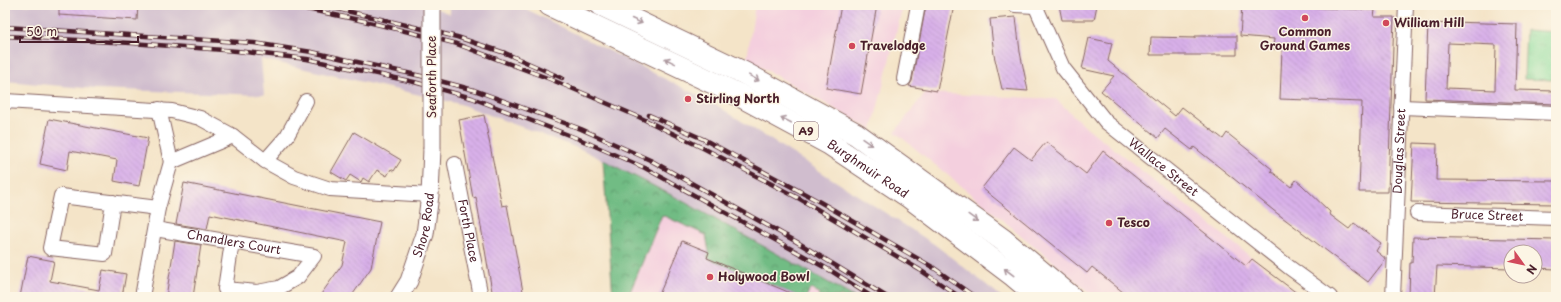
<svg xmlns="http://www.w3.org/2000/svg" width="1561" height="302" font-family="'Playpen Sans',sans-serif">
  <defs>
    <pattern id="grass-tufts" width="24" height="20" patternUnits="userSpaceOnUse"><rect width="24" height="20" fill="#8cdd9d"/><path d="M3 7l-1-3M5 7V3M7 7l1-3M15 17l-1-3M17 17v-4M19 17l1-3" fill="none" stroke="#7abd87"/></pattern>
    <pattern id="forest-crowns" width="20" height="18" patternUnits="userSpaceOnUse"><rect width="20" height="18" fill="#71bc84"/><path d="M2 6a3 3 0 1 1 6 0M12 15a3 3 0 1 1 6 0" fill="none" stroke="#5f986c"/></pattern>
    <pattern id="building-back-hatch" width="6" height="6" patternUnits="userSpaceOnUse"><rect width="6" height="6" fill="#d8b0e9"/><path d="M-1 5l2 2M0 0l6 6M5-1l2 2" fill="none" stroke="#bb97c8"/></pattern>
  </defs>
  <rect width="100%" height="100%" fill="#fcf5e5"/>
  <filter id="ink" filterUnits="userSpaceOnUse"><feTurbulence type="fractalNoise" baseFrequency=".025" numOctaves="2"/><feDisplacementMap in="SourceGraphic" scale="8" xChannelSelector="R" yChannelSelector="G"/><feConvolveMatrix kernelMatrix="1 2 1 2 8 2 1 2 1" color-interpolation-filters="sRGB"/></filter>
  <filter id="wash" filterUnits="userSpaceOnUse"><feTurbulence type="fractalNoise" baseFrequency=".012" numOctaves="4" result="noise"/><feDisplacementMap in="SourceGraphic" scale="16" xChannelSelector="R" yChannelSelector="G"/><feGaussianBlur stdDeviation="0.9" result="paint"/><feColorMatrix in="noise" values="0 0 0 0 0 0 0 0 0 0 0 0 0 0 0 0 0 1.4 0 .05"/><feComposite in="paint" operator="in"/></filter>
  <g filter="url(#wash)">
    <rect width="100%" height="100%" fill="#f4e4c8"/>
    <!-- built -->
    <g fill="#f4cfde">
      <path d="M 755,5 L 903,5 L 872,130 L 747,59 Z"/>
      <path d="M 925,93 L 1056,99 L 1080,122 L 1302,297 L 1094,297 L 1067,273 L 895,132 Z"/>
      <path d="M 662,215 L 706,235 L 709,252 L 707,258 L 800,297 L 628,297 Z"/>
      <path d="M 809,289 L 821,293 L 819,297 L 806,297 Z"/>
    </g>
    <!-- railway -->
    <path fill="#d0bdce" d="M 5,5 L 427,5 L 450,14 L 450,5 L 518,5 L 713,103 L 934,244 L 1002,297 L 854,297 L 679,199 L 583,150 L 460,104 L 261,59 L 264,95 L 95,89 L 5,81 Z"/>
    <!-- grass -->
    <path fill="url(#grass-tufts)" stroke="#6b7e64" d="M 1526,30 L 1556,32 L 1556,80 L 1524,79 Z"/>
    <!-- forest -->
    <path fill="url(#forest-crowns)" stroke="#5e6e58" d="M 603,160 L 679,199 L 854,297 L 819,297 L 820,293 L 810,289 L 806,297 L 800,297 L 707,258 L 709,252 L 706,235 L 662,215 L 628,297 L 613,297 Z"/>
    <g id="blocks">
      <!-- building -->
      <g fill="url(#building-back-hatch)" fill-rule="evenodd">
        <path d="M 59,5 L 138,5 L 137,20 L 59,15 Z"/>
        <path d="M 841,5 L 877,5 L 861,94 L 826,88 Z"/>
        <path d="M 926,5 L 954,5 L 937,91 L 909,86 L 912,81 Z"/>
        <path d="M 1059,5 L 1097,5 L 1094,20 L 1062,20 Z"/>
        <path d="M 1242,5 L 1375,10 L 1374,17 L 1394,17 L 1388,192 L 1359,192 L 1362,102 L 1280,99 L 1282,49 L 1273,49 L 1274,39 L 1240,36 Z"/>
        <path d="M 1016,17 L 1020,52 L 1028,91 L 1002,89 L 994,55 L 990,19 Z"/>
        <path d="M 1451,22 L 1517,24 L 1515,90 L 1556,91 L 1556,104 L 1425,99 L 1428,23 L 1451,24 ZM 1448,43 L 1496,45 L 1495,90 L 1446,88 Z"/>
        <path d="M 1195,36 L 1237,36 L 1237,55 L 1150,55 L 1151,37 L 1195,38 Z"/>
        <path d="M 1089,38 L 1112,43 L 1108,61 L 1175,116 L 1182,107 L 1223,139 L 1227,133 L 1272,169 L 1271,171 L 1291,187 L 1296,180 L 1302,185 L 1330,212 L 1329,214 L 1349,229 L 1354,223 L 1381,243 L 1376,251 L 1386,259 L 1368,282 L 1278,214 L 1194,147 L 1192,150 L 1165,129 L 1158,138 L 1101,91 L 1114,76 L 1082,69 Z"/>
        <path d="M 484,115 L 502,206 L 507,205 L 524,297 L 493,297 L 476,197 L 473,198 L 459,120 Z"/>
        <path d="M 49,119 L 148,138 L 139,186 L 114,181 L 117,160 L 70,151 L 67,170 L 40,164 Z"/>
        <path d="M 354,132 L 401,160 L 394,171 L 391,169 L 387,176 L 377,170 L 369,182 L 363,178 L 361,182 L 350,175 L 346,181 L 331,172 Z"/>
        <path d="M 1046,142 L 1086,174 L 1103,151 L 1246,266 L 1252,259 L 1302,297 L 1129,297 L 1092,267 L 1087,273 L 982,188 L 1014,147 L 1031,160 Z"/>
        <path d="M 1414,143 L 1437,144 L 1436,180 L 1556,181 L 1556,204 L 1411,202 Z"/>
        <path d="M 184,183 L 380,222 L 371,268 L 351,297 L 319,297 L 342,265 L 347,242 L 210,214 L 207,229 L 176,224 Z"/>
        <path d="M 1413,237 L 1556,240 L 1556,269 L 1535,268 L 1535,252 L 1511,252 L 1511,268 L 1437,266 L 1435,297 L 1409,297 L 1410,263 L 1412,263 Z"/>
        <path d="M 175,241 L 201,245 L 193,297 L 166,297 Z"/>
        <path d="M 682,241 L 709,252 L 707,258 L 800,297 L 658,297 Z"/>
        <path d="M 28,256 L 54,261 L 50,281 L 99,290 L 103,270 L 126,274 L 122,297 L 20,297 Z"/>
      </g>
    </g>
  </g>
  <g filter="url(#ink)">
    <use href="#blocks" fill-opacity="0" stroke="#866462" stroke-width="1"/>
    <g fill="none" stroke-linecap="round" stroke-linejoin="round">
      <defs>
        <g id="minor">
          <path d="M 1015,5 L 1035,6"/>
          <path id="s1" d="M 1035,5 L 1063,68 L 1106,122 L 1290,268 L 1330,297"/>
          <path d="M 904,79 L 918,5"/>
          <path d="M 5,101 L 172,111 L 200,118 L 233,136 L 265,161 L 294,177 L 330,189 L 430,195"/>
          <path d="M 1401,107 L 1556,113"/>
          <path d="M 159,109 L 171,162"/>
          <path d="M 265,161 L 287,136 L 306,101"/>
          <path id="s2" d="M 455,164 L 481,297"/>
          <path d="M 113,202 L 105,254 L 50,248 L 61,196 L 158,208"/>
          <path id="s3" d="M 1417,213 L 1556,218"/>
          <path id="s4" d="M 155,229 L 314,256 L 298,277 L 279,288 L 257,292 L 225,289 L 232,242"/>
          <path d="M 142,297 L 158,208 L 171,162 L 233,136"/>
          <path id="s5" d="M 1393,297 L 1406,5"/>
        </g>
        <g id="tertiary">
          <path id="s6" d="M 399,297 L 409,281 L 425,234 L 430,195 L 432,149"/>
        </g>
        <g id="primary">
          <path id="s7" d="M 550,5 L 739,95 L 830,144 L 908,196 L 1014,276 L 1039,297"/>
          <path d="M 602,5 L 744,73 L 856,134 L 1003,240 L 1071,297"/>
        </g>
      </defs>
      <!-- minor casing -->
      <use href="#minor" stroke="#866462" stroke-width="16"/>
      <!-- tertiary casing -->
      <use href="#tertiary" stroke="#866462" stroke-width="19"/>
      <!-- primary casing -->
      <use href="#primary" stroke="#866462" stroke-width="24"/>
      <!-- minor -->
      <use href="#minor" stroke="#fff" stroke-width="14"/>
      <!-- tertiary -->
      <use href="#tertiary" stroke="#fff" stroke-width="17"/>
      <!-- primary -->
      <use href="#primary" stroke="#fff" stroke-width="22"/>
      <defs>
        <g id="rail">
          <path d="M 287,5 L 364,21 L 454,43 L 550,79 L 639,117 L 705,149 L 800,199 L 920,270 L 960,297"/>
          <path d="M 321,5 L 457,37 L 505,53 L 562,78"/>
          <path d="M 5,27 L 254,43 L 312,52 L 421,76 L 474,90 L 581,129 L 650,160 L 797,242 L 887,297"/>
          <path d="M 5,36 L 131,43 L 237,51 L 307,59 L 414,82 L 472,98 L 579,139 L 645,168 L 833,272 L 872,297"/>
          <path d="M 649,115 L 703,139 L 820,202 L 934,268 L 975,297"/>
        </g>
      </defs>
      <!-- rail casing -->
      <use href="#rail" stroke="#4a1f2b" stroke-width="4.5"/>
      <!-- rail -->
      <use href="#rail" stroke="#fcf5e5" stroke-width="3" stroke-dasharray="9" stroke-linecap="butt"/>
      <defs>
        <path id="tertiary-bridge" d="M 432,149 L 432,5"/>
      </defs>
      <!-- tertiary-bridge casing -->
      <use href="#tertiary-bridge" stroke="#866462" stroke-width="19" stroke-linecap="butt"/>
      <!-- tertiary-bridge -->
      <use href="#tertiary-bridge" stroke="#fff" stroke-width="17"/>
    </g>
    <!-- one-way arrows -->
    <defs><path id="oneway-shaft" d="M-6 0H5M1.5-3L5.5 0L1.5 3" fill="none" stroke-width="1.6" stroke-linecap="round" stroke-linejoin="round"/></defs>
    <g stroke="#ae9aa0">
      <use href="#oneway-shaft" transform="translate(637 21) rotate(25)"/>
      <use href="#oneway-shaft" transform="translate(670 61) rotate(-154)"/>
      <use href="#oneway-shaft" transform="translate(754 78) rotate(29)"/>
      <use href="#oneway-shaft" transform="translate(786 120) rotate(-152)"/>
      <use href="#oneway-shaft" transform="translate(867 142) rotate(35)"/>
      <use href="#oneway-shaft" transform="translate(973 218) rotate(36)"/>
      <use href="#oneway-shaft" transform="translate(1009 272) rotate(-143)"/>
    </g>
  </g>
  <!-- markers -->
  <g fill="#d1495b" stroke="#fcf5e5" stroke-width="1.5">
    <circle cx="1305" cy="18" r="4"/>
    <circle cx="1386" cy="23" r="4"/>
    <circle cx="852" cy="46" r="4"/>
    <circle cx="688" cy="99" r="4"/>
    <circle cx="1109" cy="223" r="4"/>
    <circle cx="710" cy="277" r="4"/>
  </g>
  <g text-anchor="middle" stroke-width="3" stroke-linejoin="round" paint-order="stroke">
    <!-- shield labels -->
    <rect fill="#fcf5e5" stroke="#7f5f63" stroke-width="1" x="794" y="122" width="24" height="18" rx="3"/>
    <g font-size="11" font-weight="bold" fill="#4a1f2b">
      <text x="806" y="135">A9</text>
    </g>
    <!-- poi labels -->
    <g font-size="12" font-weight="bold" fill="#4a1f2b" stroke="#fcf5e5" text-anchor="start">
      <text x="1394" y="27">William Hill</text>
      <text x="1305" y="36" text-anchor="middle">Common<tspan x="1305" dy="14">Ground Games</tspan></text>
      <text x="860" y="50">Travelodge</text>
      <text x="696" y="103">Stirling North</text>
      <text x="1117" y="227">Tesco</text>
      <text x="718" y="281">Holywood Bowl</text>
    </g>
    <!-- street labels -->
    <g font-size="12" fill="#4a1f2b" stroke="#fcf5e5">
      <text transform="translate(432 77) rotate(-90)" y="4">Seaforth Place</text>
      <text dy="4" stroke="none"><textPath href="#s5" startOffset="146">Douglas Street</textPath></text>
      <text dy="4" stroke="none"><textPath href="#s1" startOffset="211">Wallace Street</textPath></text>
      <text dy="4" stroke="none"><textPath href="#s7" startOffset="358">Burghmuir Road</textPath></text>
      <text dy="4" stroke="none"><textPath href="#s3" startOffset="70">Bruce Street</textPath></text>
      <text dy="4" stroke="none"><textPath href="#s6" startOffset="77">Shore Road</textPath></text>
      <text dy="4" stroke="none"><textPath href="#s2" startOffset="68">Forth Place</textPath></text>
      <text dy="4" stroke="none"><textPath href="#s4" startOffset="80">Chandlers Court</textPath></text>
    </g>
  </g>
  <!-- margin -->
  <rect width="1561" height="302" fill="none" stroke="#fcf5e5" stroke-width="20"/>
  <!-- north arrow -->
  <g transform="translate(1523 264) rotate(123)"><circle r="19" fill="#fcf5e5" stroke="#b59f9b"/>
  <path d="M0-3L7 15L0 10L-7 15Z" fill="#d1495b"/>
  <text y="-6" font-size="11" font-weight="bold" text-anchor="middle" fill="#4a1f2b">N</text>
  </g>
  <!-- scale -->
  <path d="M20 36v6h118v-6" fill="none" stroke="#4a1f2b" stroke-width="2"/>
  <text x="26" y="36" font-size="12" fill="#4a1f2b" stroke="#fcf5e5" stroke-width="3" paint-order="stroke">50 m</text>
</svg>
